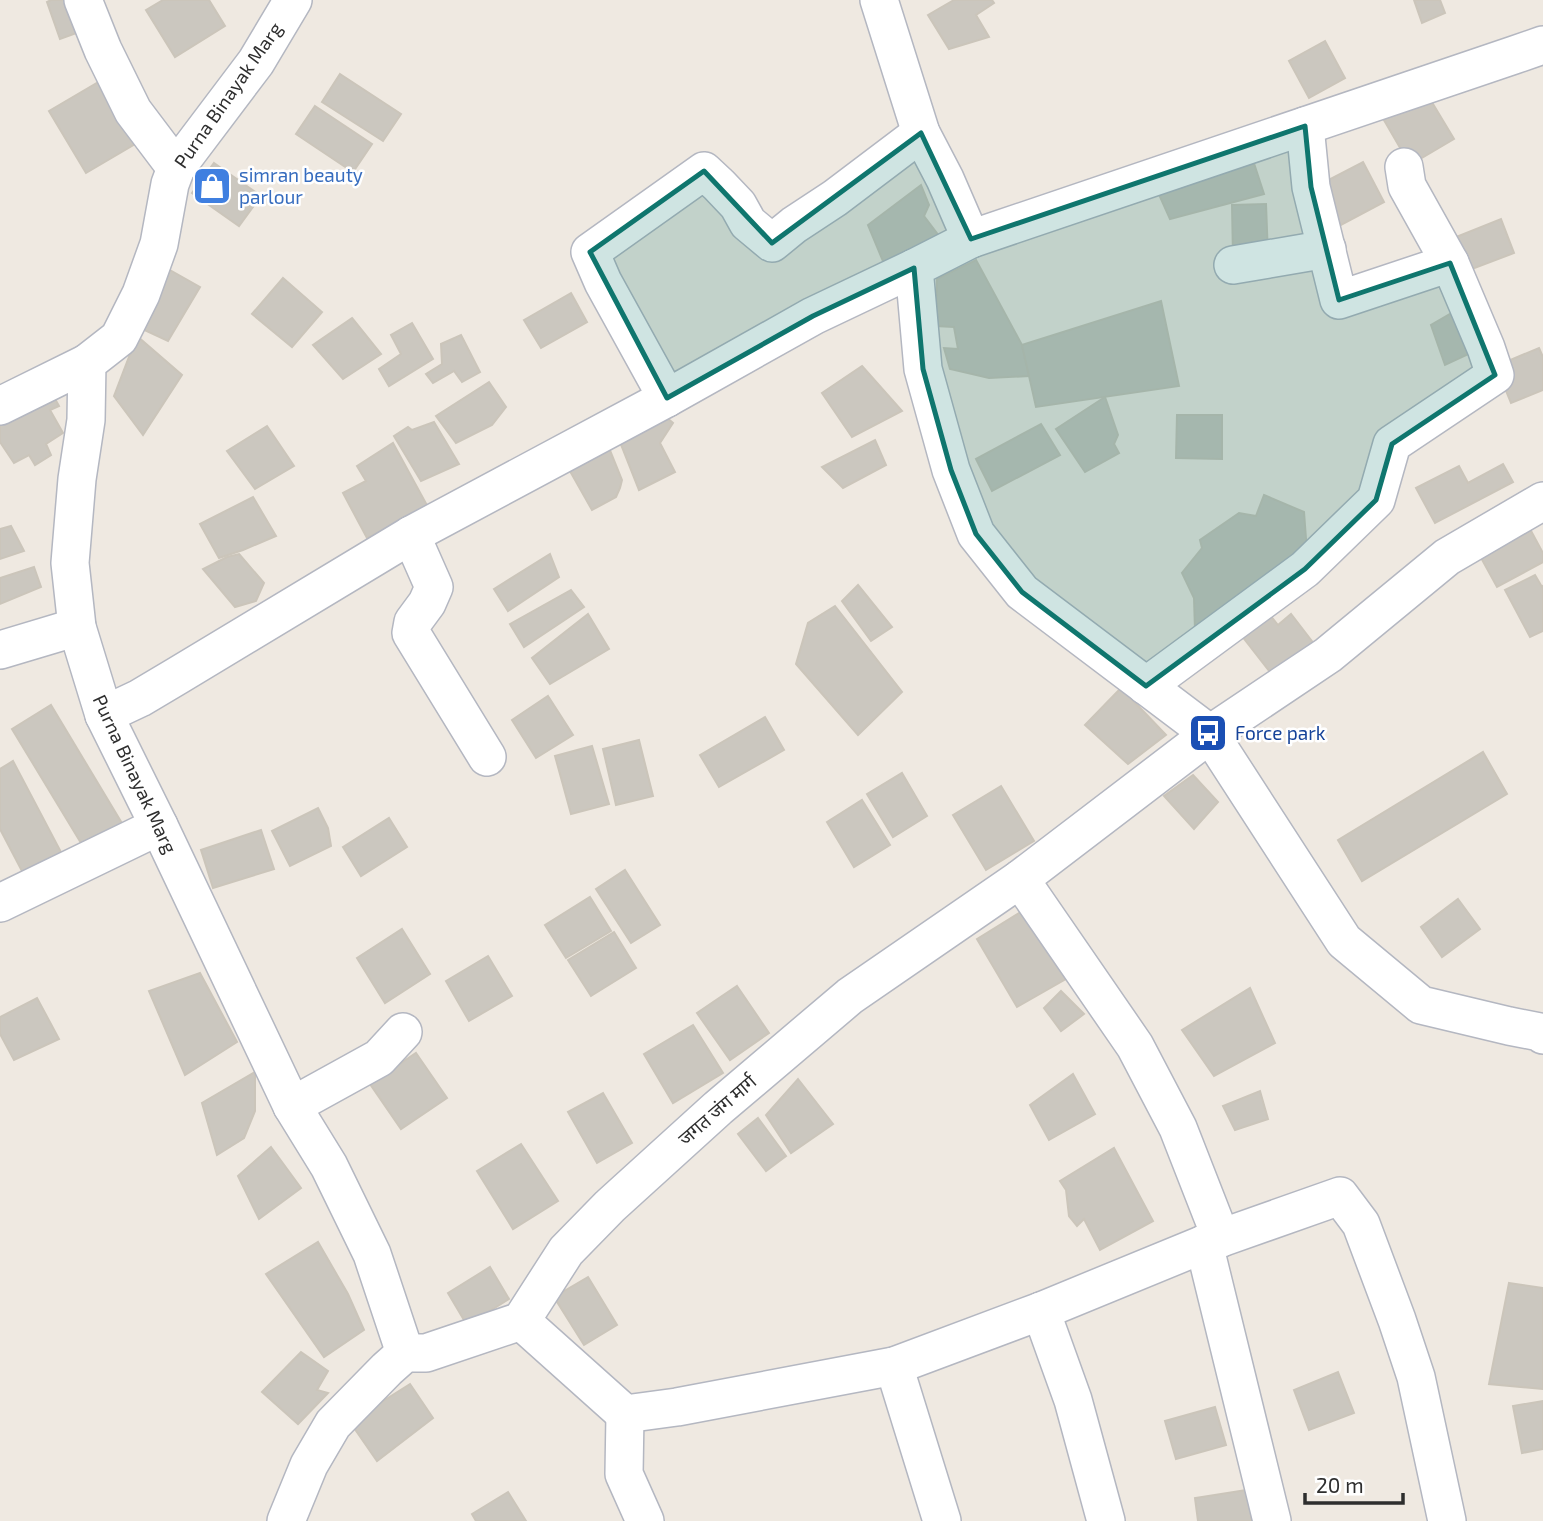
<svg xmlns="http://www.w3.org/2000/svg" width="1543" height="1521" font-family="'Exo 2','Noto Sans Devanagari',sans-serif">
  <rect width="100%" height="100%" fill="#efe9e1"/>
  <!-- building -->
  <g fill="#cbc7bf" stroke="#cbc5ba" stroke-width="2">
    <path d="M 51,0 L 74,0 L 85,30 L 60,39 L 47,2 Z"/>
    <path d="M 163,0 L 209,0 L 225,26 L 175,57 L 146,10 Z"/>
    <path d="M 954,0 L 992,0 L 994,3 L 976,15 L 989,37 L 949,49 L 928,15 Z"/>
    <path d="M 1414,0 L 1440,0 L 1445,13 L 1422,23 Z"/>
    <path d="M 1325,41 L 1345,78 L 1309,98 L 1289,61 Z"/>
    <path d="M 340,74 L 401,114 L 383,141 L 322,102 Z"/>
    <path d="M 100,81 L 137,143 L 86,173 L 49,111 Z"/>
    <path d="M 1427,94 L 1454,139 L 1410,165 L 1384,120 Z"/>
    <path d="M 315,106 L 372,144 L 353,172 L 296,134 Z"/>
    <path d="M 1249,148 L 1264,194 L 1170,219 L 1153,181 Z"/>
    <path d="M 1363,162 L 1384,202 L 1341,225 L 1319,185 Z"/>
    <path d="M 214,163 L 261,196 L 239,226 L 192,193 Z"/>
    <path d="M 921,185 L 929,205 L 924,216 L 939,236 L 885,266 L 868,225 Z"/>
    <path d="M 1266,204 L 1268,256 L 1233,257 L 1232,205 Z"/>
    <path d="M 1501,219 L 1514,253 L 1464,272 L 1451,239 Z"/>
    <path d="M 976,260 L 1022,345 L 1029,376 L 989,378 L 950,369 L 944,348 L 958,349 L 954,327 L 936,326 L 937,279 Z"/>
    <path d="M 161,265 L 200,287 L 168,341 L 140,328 Z"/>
    <path d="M 283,278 L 322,312 L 292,347 L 252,314 Z"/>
    <path d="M 571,293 L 587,322 L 541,348 L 524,320 Z"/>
    <path d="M 1161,301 L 1179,386 L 1036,407 L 1022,345 Z"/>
    <path d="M 1462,307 L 1475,351 L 1445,365 L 1431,325 Z"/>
    <path d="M 352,318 L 381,354 L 343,379 L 313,345 Z"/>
    <path d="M 412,323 L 433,359 L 389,386 L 379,369 L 401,354 L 391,335 Z"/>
    <path d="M 461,335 L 480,372 L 462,382 L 454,371 L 433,383 L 426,374 L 442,364 L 441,344 Z"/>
    <path d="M 137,336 L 182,375 L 143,435 L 114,396 Z"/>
    <path d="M 1539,348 L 1543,357 L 1543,390 L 1511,403 L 1496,366 Z"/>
    <path d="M 862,366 L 902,411 L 852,437 L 822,393 Z"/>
    <path d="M 489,382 L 506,407 L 492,425 L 456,443 L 436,416 Z"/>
    <path d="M 49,388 L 59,406 L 50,410 L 63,433 L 46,444 L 51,455 L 35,465 L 29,455 L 14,463 L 0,442 L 0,414 Z"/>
    <path d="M 1105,397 L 1118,435 L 1114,444 L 1119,453 L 1085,472 L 1056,429 Z"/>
    <path d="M 659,411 L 673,423 L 660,443 L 675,472 L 639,490 L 618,437 Z"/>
    <path d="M 1177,415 L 1222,415 L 1222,459 L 1176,458 Z"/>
    <path d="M 434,422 L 459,464 L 421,481 L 394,436 L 408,427 L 412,430 Z"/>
    <path d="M 1041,424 L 1060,455 L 992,491 L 976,459 Z"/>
    <path d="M 267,426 L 294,466 L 255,489 L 227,451 Z"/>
    <path d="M 875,440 L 886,465 L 843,488 L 822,467 Z"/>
    <path d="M 393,443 L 429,509 L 367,538 L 343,493 L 366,481 L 357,466 Z"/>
    <path d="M 609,448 L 622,480 L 620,488 L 616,497 L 592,510 L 566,464 Z"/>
    <path d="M 1503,464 L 1513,482 L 1435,523 L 1416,488 L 1459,466 L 1468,483 Z"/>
    <path d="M 1264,495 L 1304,512 L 1307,552 L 1195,630 L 1194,598 L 1182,573 L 1202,548 L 1200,540 L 1239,513 L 1256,516 Z"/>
    <path d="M 253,497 L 276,536 L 243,550 L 219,558 L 200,524 Z"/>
    <path d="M 11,526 L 24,551 L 0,559 L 0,529 Z"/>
    <path d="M 1530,529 L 1543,553 L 1543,562 L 1497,587 L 1480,556 Z"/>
    <path d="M 239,554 L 264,583 L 256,601 L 235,607 L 203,569 L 227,557 Z"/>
    <path d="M 550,554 L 559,577 L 508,611 L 494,589 Z"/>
    <path d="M 34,567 L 41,587 L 0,604 L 0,578 Z"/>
    <path d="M 1535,575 L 1542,587 L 1543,586 L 1543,631 L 1530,637 L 1505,590 Z"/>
    <path d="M 858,585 L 892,627 L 871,641 L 842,601 Z"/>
    <path d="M 571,590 L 584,607 L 524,647 L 510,624 Z"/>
    <path d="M 835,606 L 902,692 L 858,735 L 796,664 L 808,623 Z"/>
    <path d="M 1266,610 L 1278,625 L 1291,614 L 1318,649 L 1277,681 L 1238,631 Z"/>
    <path d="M 588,614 L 609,649 L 550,684 L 532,658 Z"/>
    <path d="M 1121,688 L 1166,735 L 1128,764 L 1085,725 Z"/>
    <path d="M 548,696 L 573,735 L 536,758 L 512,720 Z"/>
    <path d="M 51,705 L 126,830 L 87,853 L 12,729 Z"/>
    <path d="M 765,717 L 784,750 L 719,787 L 700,755 Z"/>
    <path d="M 639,740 L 653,796 L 616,805 L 603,749 Z"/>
    <path d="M 592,746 L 609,804 L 571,814 L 555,756 Z"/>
    <path d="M 1483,752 L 1507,794 L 1362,881 L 1338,840 Z"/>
    <path d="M 13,761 L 62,854 L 24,875 L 0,829 L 0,769 Z"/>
    <path d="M 902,773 L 927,816 L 893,837 L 867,794 Z"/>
    <path d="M 1193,775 L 1218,802 L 1194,829 L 1164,796 Z"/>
    <path d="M 1001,786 L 1034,841 L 986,870 L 953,815 Z"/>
    <path d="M 862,800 L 890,845 L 854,867 L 827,822 Z"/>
    <path d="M 318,808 L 328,828 L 331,846 L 290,866 L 272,831 Z"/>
    <path d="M 389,818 L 407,847 L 361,876 L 343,847 Z"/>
    <path d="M 261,830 L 274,869 L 213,888 L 201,850 Z"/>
    <path d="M 625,870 L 660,925 L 631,943 L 596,889 Z"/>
    <path d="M 590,897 L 611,931 L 566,958 L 545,925 Z"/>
    <path d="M 1458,899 L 1480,929 L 1442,957 L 1421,927 Z"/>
    <path d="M 1027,908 L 1073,975 L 1017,1007 L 977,939 Z"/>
    <path d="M 402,929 L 430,974 L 385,1003 L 357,958 Z"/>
    <path d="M 614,932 L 636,968 L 591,996 L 568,960 Z"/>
    <path d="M 488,956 L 512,996 L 469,1021 L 446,981 Z"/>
    <path d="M 200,973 L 237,1042 L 185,1075 L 149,991 Z"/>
    <path d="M 737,986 L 769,1033 L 730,1060 L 697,1013 Z"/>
    <path d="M 1250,988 L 1275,1043 L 1214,1076 L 1182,1030 Z"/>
    <path d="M 1061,991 L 1084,1014 L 1061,1031 L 1044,1008 Z"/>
    <path d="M 37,998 L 59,1039 L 14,1060 L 0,1034 L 0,1017 Z"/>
    <path d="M 693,1025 L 723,1073 L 673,1103 L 644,1054 Z"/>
    <path d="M 416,1053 L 447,1098 L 401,1129 L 370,1084 Z"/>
    <path d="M 255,1072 L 255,1111 L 244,1138 L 217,1155 L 202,1103 Z"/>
    <path d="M 1073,1074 L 1095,1114 L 1049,1140 L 1030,1105 Z"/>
    <path d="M 798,1079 L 833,1124 L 791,1153 L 766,1115 Z"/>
    <path d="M 1260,1091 L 1268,1119 L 1235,1130 L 1223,1106 Z"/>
    <path d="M 603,1093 L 632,1143 L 597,1163 L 568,1112 Z"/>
    <path d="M 758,1118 L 786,1156 L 766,1171 L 738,1134 Z"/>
    <path d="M 521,1144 L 558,1201 L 513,1229 L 477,1171 Z"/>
    <path d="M 271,1147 L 301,1188 L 259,1219 L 238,1176 Z"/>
    <path d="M 1114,1148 L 1153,1221 L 1100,1250 L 1084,1219 L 1077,1226 L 1069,1216 L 1066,1190 L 1060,1181 Z"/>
    <path d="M 318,1242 L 348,1294 L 364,1330 L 324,1357 L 266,1274 Z"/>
    <path d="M 490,1267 L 509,1299 L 467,1325 L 448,1293 Z"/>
    <path d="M 588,1277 L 617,1325 L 584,1345 L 554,1297 Z"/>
    <path d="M 1509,1283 L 1543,1288 L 1543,1389 L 1489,1384 Z"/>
    <path d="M 301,1352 L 328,1371 L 317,1390 L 328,1393 L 298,1424 L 262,1392 Z"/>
    <path d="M 1338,1372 L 1354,1413 L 1309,1430 L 1294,1390 Z"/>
    <path d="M 410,1384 L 433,1418 L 377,1461 L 350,1422 Z"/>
    <path d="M 1543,1401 L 1543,1449 L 1522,1453 L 1513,1406 Z"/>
    <path d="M 1215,1407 L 1226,1445 L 1176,1459 L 1165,1421 Z"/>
    <path d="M 1247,1490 L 1252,1521 L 1198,1521 L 1195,1498 Z"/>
    <path d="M 508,1492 L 526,1521 L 476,1521 L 472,1514 Z"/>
  </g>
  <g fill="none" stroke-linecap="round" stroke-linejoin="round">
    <defs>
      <g id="minor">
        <path d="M 83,0 L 103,50 L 133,111 L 176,168"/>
        <path d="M 293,0 L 256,62 L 176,168 L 170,184 L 159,244 L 141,294 L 119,338 L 87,363 L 86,420 L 77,479 L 70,563 L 77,627 L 104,715 L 159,826 L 292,1106 L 329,1166 L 372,1254 L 405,1353"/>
        <path d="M 879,0 L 921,133 L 945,179 L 971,239 L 914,268 L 923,369 L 951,470 L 976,534 L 1022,592 L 1210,734 L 1344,941 L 1421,1005 L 1509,1026 L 1540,1032 L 1543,1035"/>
        <path d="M 1404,167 L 1407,186 L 1450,263"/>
        <path d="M 971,239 C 1162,174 1353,111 1543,45"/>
        <path d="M 1233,265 L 1327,249"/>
        <path d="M 667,398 L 603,282 L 590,252 L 704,171 L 719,185 L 738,205 L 748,223 L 772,243 L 794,225 L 835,198 L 921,133"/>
        <path d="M 0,406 L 87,363"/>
        <path d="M 411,535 L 434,587 L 427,603 L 413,622 L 411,633 L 487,757"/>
        <path d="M 0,650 L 77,627"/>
        <path d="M 1146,686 L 1305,569 L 1376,500 L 1392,444 L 1495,375 L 1486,348 L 1450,263 L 1339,300 L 1311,187 L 1305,126"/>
        <path d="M 104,715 L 140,698 L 177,676 L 411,535 L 667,398 L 813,316 L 914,268"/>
        <path d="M 1020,879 L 1135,1046 L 1178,1128 L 1221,1238"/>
        <path d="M 0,903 L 159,826"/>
        <path d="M 292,1106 L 379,1058 L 403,1032"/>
        <path d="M 1204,1244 L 1272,1521"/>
        <path d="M 1041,1311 L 1073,1400 L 1106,1521"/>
        <path d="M 521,1321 L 625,1414 L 677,1407 L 894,1366 L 1041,1311 L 1204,1244 L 1340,1196 L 1361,1224 L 1397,1320 L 1416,1377 L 1447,1521"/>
        <path d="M 894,1366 L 942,1521"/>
        <path d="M 625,1414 L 624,1474 L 645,1521"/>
        <path d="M 286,1521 L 309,1465 L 333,1424 L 387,1369 L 405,1353 L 426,1353 L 521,1321 L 566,1251 L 610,1206 L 718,1108 L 850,996 L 1020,879 L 1210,734 L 1328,655 L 1447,557 L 1543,501"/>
      </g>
    </defs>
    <!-- minor casing -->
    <use href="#minor" stroke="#b4b7c1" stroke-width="40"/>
    <!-- minor -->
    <use href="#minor" stroke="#fff" stroke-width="37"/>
  </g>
  <!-- marked area -->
  <path fill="#0f766e" fill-opacity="0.2" stroke="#0f766e" stroke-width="5" stroke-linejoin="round" d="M 1305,126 L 1311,187 L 1339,300 L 1450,263 L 1495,375 L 1392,444 L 1376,500 L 1305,569 L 1146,686 L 1022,592 L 976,534 L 951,470 L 923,369 L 914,268 L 813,316 L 667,398 L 590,252 L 704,171 L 772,243 L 921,133 L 971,239 Z"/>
  <!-- icons -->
  <defs>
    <symbol id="shop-square" viewBox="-11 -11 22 22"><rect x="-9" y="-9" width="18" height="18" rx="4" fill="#3f7fe0" stroke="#fff"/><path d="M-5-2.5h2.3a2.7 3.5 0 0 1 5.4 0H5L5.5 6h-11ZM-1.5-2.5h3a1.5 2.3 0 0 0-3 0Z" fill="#fff"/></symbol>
    <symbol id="bus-square" viewBox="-11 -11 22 22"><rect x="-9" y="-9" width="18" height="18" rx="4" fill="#1a4fb4" stroke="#fff"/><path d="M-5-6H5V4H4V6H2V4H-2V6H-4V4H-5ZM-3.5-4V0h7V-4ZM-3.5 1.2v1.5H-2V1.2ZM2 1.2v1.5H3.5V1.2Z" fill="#fff"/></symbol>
  </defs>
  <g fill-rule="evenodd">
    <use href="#shop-square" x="190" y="164" width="44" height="44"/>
    <use href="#bus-square" x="1186" y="711" width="44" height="44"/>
  </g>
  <g text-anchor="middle" stroke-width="5" stroke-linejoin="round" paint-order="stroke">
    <!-- street labels -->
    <g font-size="19" fill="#2e2e2e" stroke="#fff">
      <text transform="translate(228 95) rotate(-55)" y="7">Purna Binayak Marg</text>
      <text transform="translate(135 774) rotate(65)" y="7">Purna Binayak Marg</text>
      <text transform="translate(717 1110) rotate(-41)" y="7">जगत जंग मार्ग</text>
    </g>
    <!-- shop labels -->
    <g font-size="19" fill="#366cbe" stroke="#fff" text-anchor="start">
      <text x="239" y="182">simran beauty<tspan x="239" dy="22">parlour</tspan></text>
    </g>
    <!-- transit labels -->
    <g font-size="19" fill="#164399" stroke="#fff" text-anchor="start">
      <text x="1235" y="740">Force park</text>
    </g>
  </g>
  <!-- scale -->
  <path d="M1305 1493v10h98v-10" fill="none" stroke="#2e2e2e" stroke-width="3.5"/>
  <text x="1316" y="1493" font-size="21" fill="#2e2e2e" stroke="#ffffff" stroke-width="5" paint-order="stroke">20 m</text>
</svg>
